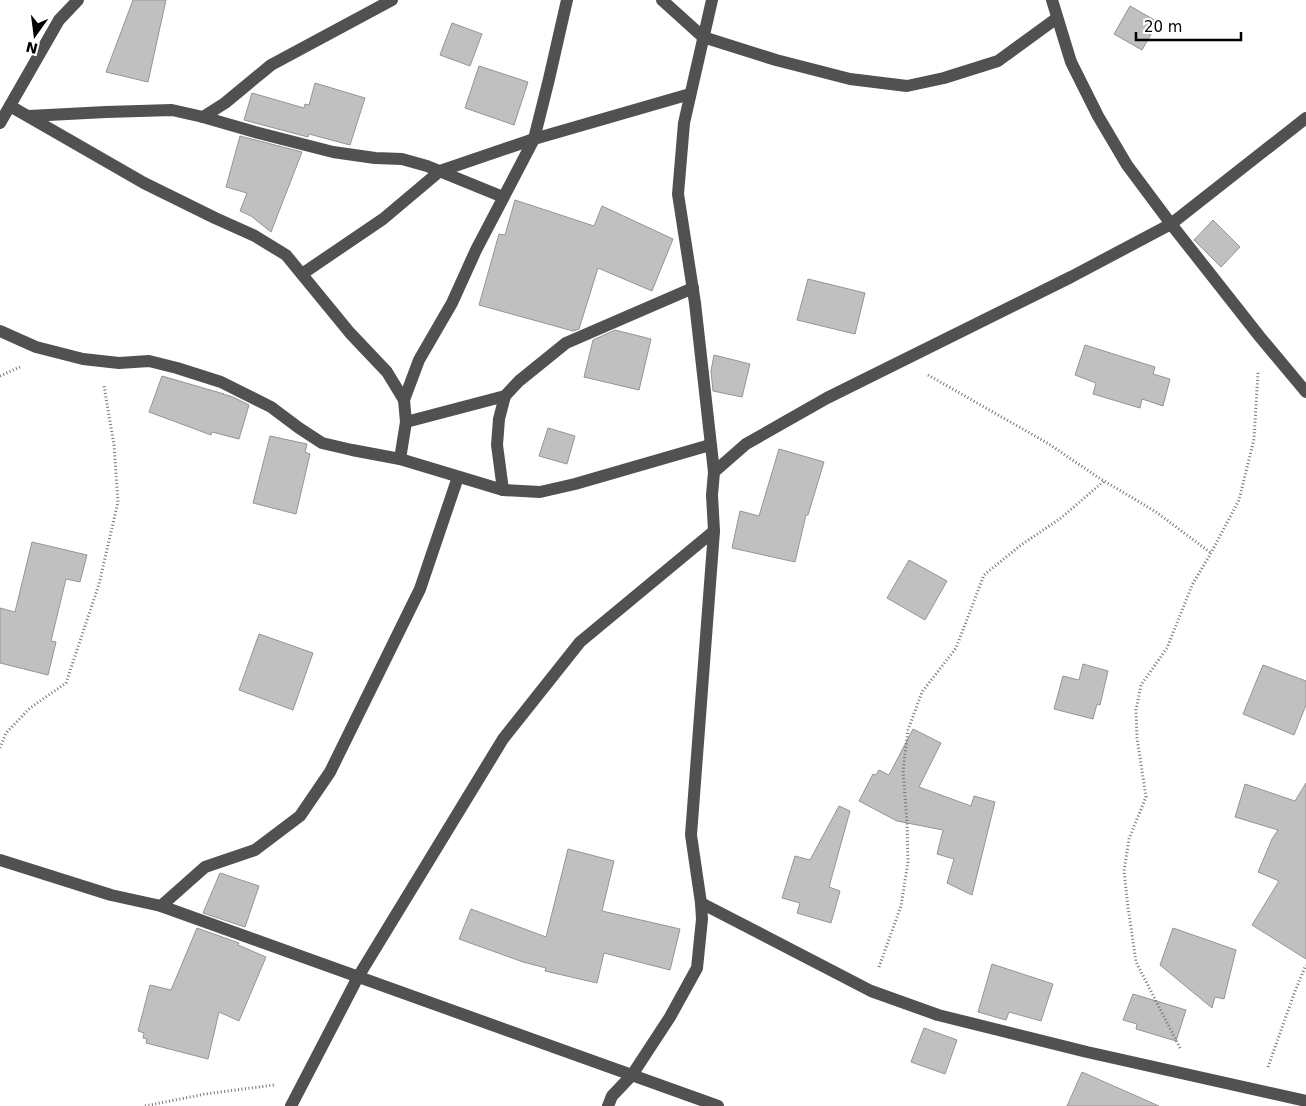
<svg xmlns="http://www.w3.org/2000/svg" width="1306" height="1106" font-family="'DejaVu Sans',sans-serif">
  <rect width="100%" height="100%" fill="#fff"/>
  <!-- building -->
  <g fill="#c0c0c0" stroke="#959595">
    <path d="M 133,0 L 166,0 L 148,82 L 106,72 Z"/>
    <path d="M 1130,6 L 1158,22 L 1142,50 L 1114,34 Z"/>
    <path d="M 452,23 L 482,34 L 470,66 L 440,55 Z"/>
    <path d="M 479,66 L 528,82 L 514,125 L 465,108 Z"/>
    <path d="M 315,83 L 365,98 L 350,145 L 309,134 L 308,137 L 244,120 L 252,93 L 304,108 L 305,104 L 309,105 Z"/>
    <path d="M 240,136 L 302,152 L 271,232 L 251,216 L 240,211 L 247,193 L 226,187 Z"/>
    <path d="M 515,200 L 594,226 L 602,206 L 673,239 L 652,291 L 598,268 L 579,329 L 573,331 L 479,305 L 499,234 L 505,235 Z"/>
    <path d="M 1213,220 L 1240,247 L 1221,267 L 1194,240 Z"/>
    <path d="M 808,279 L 865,293 L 855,334 L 797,320 Z"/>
    <path d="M 615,330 L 651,339 L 639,390 L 584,377 L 593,340 Z"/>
    <path d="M 1085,345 L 1155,367 L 1153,374 L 1170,379 L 1163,406 L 1142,399 L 1140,408 L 1093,394 L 1096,383 L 1075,375 Z"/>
    <path d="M 714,355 L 750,364 L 742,397 L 713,391 L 711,371 Z"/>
    <path d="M 162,376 L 224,394 L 223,394 L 233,397 L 249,405 L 239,439 L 212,432 L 211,435 L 149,412 Z"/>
    <path d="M 548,428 L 575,436 L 567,464 L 539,456 Z"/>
    <path d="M 270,436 L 307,444 L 305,452 L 310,454 L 296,514 L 253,503 Z"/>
    <path d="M 779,449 L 824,462 L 808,515 L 806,515 L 795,562 L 732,548 L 740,511 L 759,516 Z"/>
    <path d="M 32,542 L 87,555 L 80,582 L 66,579 L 51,641 L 56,642 L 48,675 L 0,663 L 0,608 L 15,612 Z"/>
    <path d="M 909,560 L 947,581 L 925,620 L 887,598 Z"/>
    <path d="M 259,634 L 313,653 L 293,710 L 239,690 Z"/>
    <path d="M 1083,664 L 1108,671 L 1100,705 L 1097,704 L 1093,719 L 1054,709 L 1063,676 L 1079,680 Z"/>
    <path d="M 1263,665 L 1306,681 L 1306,705 L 1294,735 L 1243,714 Z"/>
    <path d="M 913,729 L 941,743 L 919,787 L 971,806 L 974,796 L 995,802 L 972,895 L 947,883 L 954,859 L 937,854 L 943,830 L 897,821 L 859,801 L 873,774 L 876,775 L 879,770 L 889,775 Z"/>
    <path d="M 1306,783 L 1306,959 L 1252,925 L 1279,881 L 1258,872 L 1272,839 L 1278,830 L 1235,817 L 1245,784 L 1295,801 Z"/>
    <path d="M 839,806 L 850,811 L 829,887 L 840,891 L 831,923 L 797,913 L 800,903 L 782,898 L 795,856 L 810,860 Z"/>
    <path d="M 568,849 L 614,861 L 602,911 L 680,929 L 670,970 L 604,953 L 597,983 L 545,971 L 546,968 L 523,962 L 459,939 L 471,909 L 546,937 Z"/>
    <path d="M 220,873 L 259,886 L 245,927 L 203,913 Z"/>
    <path d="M 197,928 L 239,943 L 238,945 L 266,957 L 239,1021 L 219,1012 L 208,1059 L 146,1043 L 147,1039 L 143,1038 L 144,1033 L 138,1031 L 150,985 L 171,990 Z"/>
    <path d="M 1173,928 L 1236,950 L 1224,999 L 1215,997 L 1212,1008 L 1160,965 Z"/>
    <path d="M 992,964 L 1053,984 L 1041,1021 L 1009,1012 L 1006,1020 L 978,1012 Z"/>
    <path d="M 1133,994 L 1186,1010 L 1176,1041 L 1136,1029 L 1137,1024 L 1123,1020 Z"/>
    <path d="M 924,1028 L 957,1040 L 945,1074 L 911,1062 Z"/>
    <path d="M 1082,1072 L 1159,1106 L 1067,1106 Z"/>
  </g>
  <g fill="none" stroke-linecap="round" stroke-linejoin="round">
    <!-- path -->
    <g stroke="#737373" stroke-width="3" stroke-dasharray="1 2.5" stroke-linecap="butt">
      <path d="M 928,375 L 1049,444 L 1096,476 L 1156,512 L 1211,553"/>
      <path d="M 0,376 L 20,367"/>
      <path d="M 0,748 L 6,733 L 30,708 L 66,683 L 99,584 L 118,502 L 114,445 L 104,386"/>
      <path d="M 879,967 L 901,906 L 908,862 L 907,822 L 903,770 L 908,730 L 922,692 L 956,648 L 984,575 L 1021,545 L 1061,518 L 1104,481"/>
      <path d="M 1180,1048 L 1136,962 L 1128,907 L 1124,871 L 1129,839 L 1146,797 L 1137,738 L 1136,710 L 1141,685 L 1167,648 L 1192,585 L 1211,553 L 1239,500 L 1254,439 L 1258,372"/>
      <path d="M 1268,1067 L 1295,991 L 1306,965"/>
      <path d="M 145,1106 L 205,1094 L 274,1085"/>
    </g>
    <!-- minor -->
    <g stroke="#515151" stroke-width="12">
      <path d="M 662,0 L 703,37 L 776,60 L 850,79 L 907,86 L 944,78 L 998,61 L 1057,18"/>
      <path d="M 712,0 L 684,123 L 678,194 L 695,303 L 714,472"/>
      <path d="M 1052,0 L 1071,62 L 1098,116 L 1127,165 L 1171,224 L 1260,337 L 1306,392"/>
      <path d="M 10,106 L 144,183 L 215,218 L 255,236 L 286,255 L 350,333 L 387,372 L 404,400 L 406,422 L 400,459"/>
      <path d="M 29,116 L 106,112 L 172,110 L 203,117 L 255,132 L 333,152 L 375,158 L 402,159 L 427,166 L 503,197"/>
      <path d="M 203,117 L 225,103 L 271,65 L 392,0"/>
      <path d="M 0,123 L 59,20 L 78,0"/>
      <path d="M 302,274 L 383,219 L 440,171 L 534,139 L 690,94"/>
      <path d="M 0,331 L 36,347 L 83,359 L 119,363 L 149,361 L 177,368 L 221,382 L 271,407 L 299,428 L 322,443 L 352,450 L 400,459 L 503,490 L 540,492 L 575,484 L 710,445"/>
      <path d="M 404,400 L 419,360 L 452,303 L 476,250 L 534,139 L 549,79 L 567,0"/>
      <path d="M 406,422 L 505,396"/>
      <path d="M 503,490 L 497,445 L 499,419 L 505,396 L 519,381 L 566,343 L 693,288"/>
      <path d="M 0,860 L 111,895 L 161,906 L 718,1106"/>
      <path d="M 701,903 L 871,991 L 938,1015 L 1087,1052 L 1306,1101"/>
      <path d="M 161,906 L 205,867 L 255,850 L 300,816 L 330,772 L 420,589 L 458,477"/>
      <path d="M 291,1106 L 358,977 L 503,739 L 580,642 L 714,531"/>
      <path d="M 608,1106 L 612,1096 L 632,1075 L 670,1017 L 697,968 L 702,919 L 701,903 L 691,835 L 714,531 L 712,495 L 714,472 L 746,444 L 827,398 L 1071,277 L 1171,224 L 1306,118"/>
    </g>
  </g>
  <!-- north arrow -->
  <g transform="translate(35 35) rotate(194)" stroke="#ffffff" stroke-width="4" paint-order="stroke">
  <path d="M0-4L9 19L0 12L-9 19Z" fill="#000000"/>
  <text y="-8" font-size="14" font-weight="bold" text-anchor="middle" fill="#000000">N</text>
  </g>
  <!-- scale -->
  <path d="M1136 32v8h105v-8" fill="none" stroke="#000000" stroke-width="2.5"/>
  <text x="1144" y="32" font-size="15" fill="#000000" stroke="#ffffff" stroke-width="4" paint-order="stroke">20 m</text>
</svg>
